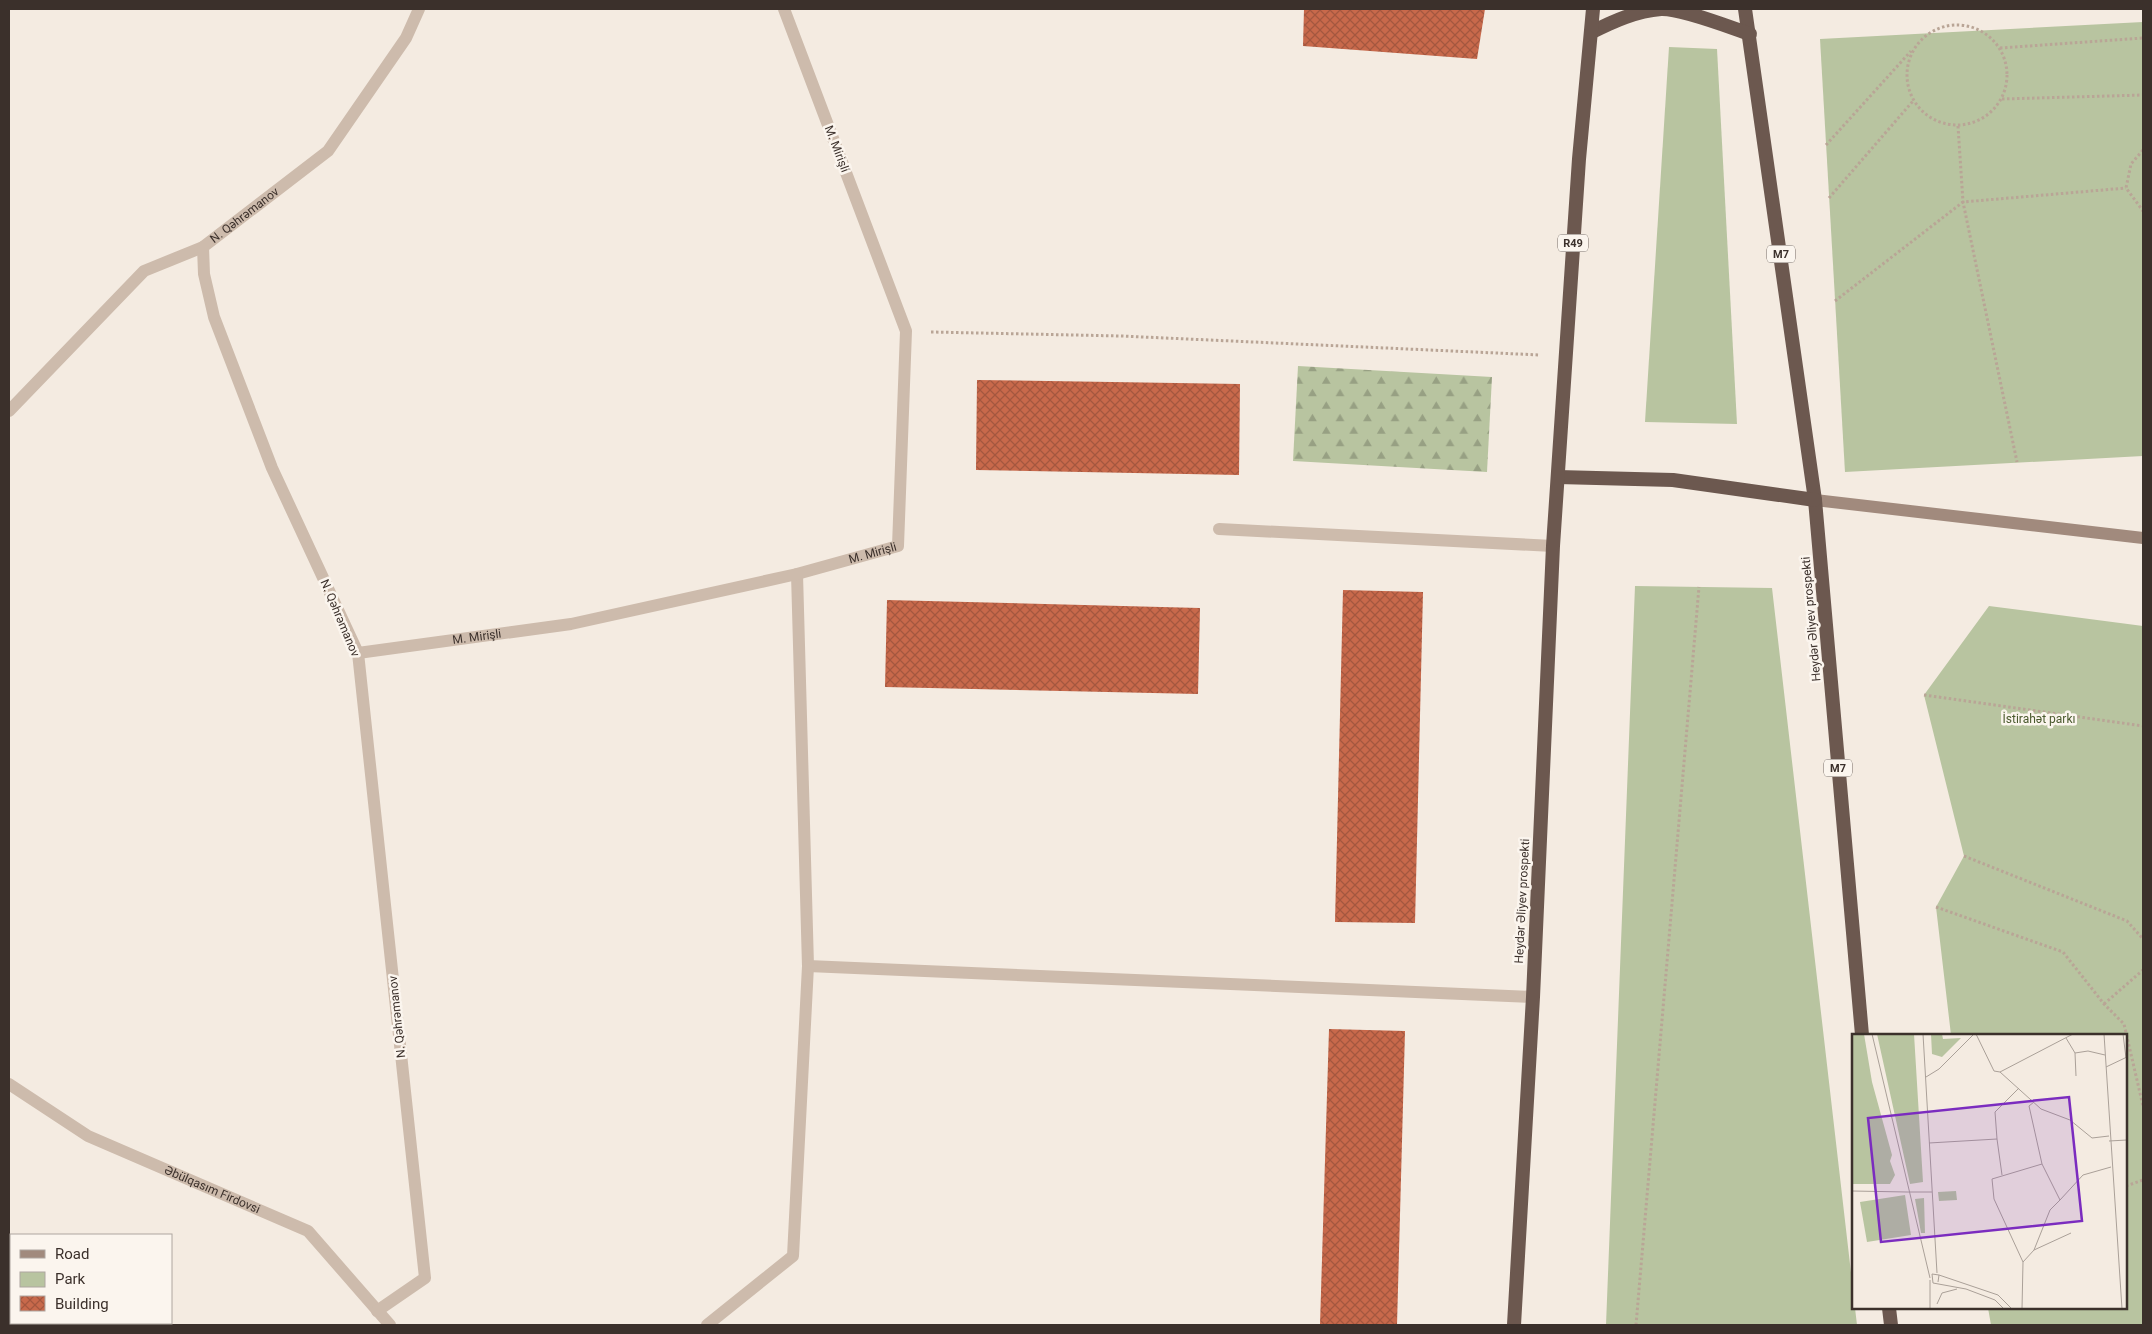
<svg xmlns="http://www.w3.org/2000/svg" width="2152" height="1334" font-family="Roboto,sans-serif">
  <defs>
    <pattern id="forest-firs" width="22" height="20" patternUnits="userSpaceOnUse" patternTransform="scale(1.25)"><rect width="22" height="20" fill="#b8c4a0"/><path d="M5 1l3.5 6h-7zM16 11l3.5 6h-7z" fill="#97a083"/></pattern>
    <pattern id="building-cross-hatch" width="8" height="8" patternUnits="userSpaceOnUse" patternTransform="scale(1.25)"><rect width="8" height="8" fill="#c8694b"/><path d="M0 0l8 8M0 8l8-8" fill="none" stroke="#a4573f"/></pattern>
  </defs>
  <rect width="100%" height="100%" fill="#f4ebe1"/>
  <!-- green -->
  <g fill="#b8c4a0">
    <path d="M 2143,22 L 2143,456 L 1845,472 L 1820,39 Z"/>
    <path d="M 1669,47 L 1717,49 L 1737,424 L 1645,422 Z"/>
    <path d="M 1635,586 L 1772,588 L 1853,1290 L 1853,1308 L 1855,1308 L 1857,1325 L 1606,1325 Z"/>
    <path d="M 1989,606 L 2143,626 L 2143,1325 L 1991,1325 L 1988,1308 L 2126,1308 L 2126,1035 L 1951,1035 L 1936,907 L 1964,856 L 1924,695 Z"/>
  </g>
  <!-- forest -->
  <path fill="url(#forest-firs)" d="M 1298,366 L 1492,377 L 1487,472 L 1293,461 Z"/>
  <!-- building -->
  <g fill="url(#building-cross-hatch)">
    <path d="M 1304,9 L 1485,9 L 1477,59 L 1303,46 Z"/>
    <path d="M 977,380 L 1240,384 L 1239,475 L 976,470 Z"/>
    <path d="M 1343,590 L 1423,592 L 1415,923 L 1335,922 Z"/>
    <path d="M 887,600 L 1200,608 L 1198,694 L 885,687 Z"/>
    <path d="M 1329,1029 L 1405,1031 L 1397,1325 L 1320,1325 Z"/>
  </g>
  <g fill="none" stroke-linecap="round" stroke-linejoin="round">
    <!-- path -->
    <g stroke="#b9a596" stroke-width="3" stroke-dasharray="2.5 2.5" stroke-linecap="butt">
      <circle cx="1957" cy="75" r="50"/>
      <path d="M 2000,48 L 2143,38"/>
      <path d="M 2002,99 L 2143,95"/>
      <path d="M 1958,126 L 1963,202 L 2017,462"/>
      <path d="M 1826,145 L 1911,51"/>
      <path d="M 2143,150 L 2131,164 L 2126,188 L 2143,211"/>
      <path d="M 1829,198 L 1913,101"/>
      <path d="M 1835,301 L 1963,202 L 2126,188"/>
      <path d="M 931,332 L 1121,336 L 1540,355"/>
      <path d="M 1924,695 L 2143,726"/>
      <path d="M 1964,856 L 2127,921 L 2143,939"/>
      <path d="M 1936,907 L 2063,952 L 2104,1004 L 2124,1024 L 2143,1106"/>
      <path d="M 2104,1004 L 2143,970"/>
      <path d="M 2126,1186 L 2143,1180"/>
      <path d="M 1636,1325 L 1699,587"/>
    </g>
    <!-- service -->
    <path stroke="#cdbbac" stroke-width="12" d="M 1219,529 L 1553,546"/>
    <!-- minor -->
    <g stroke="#cdbbac" stroke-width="12">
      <path d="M 9,411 L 144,271 L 203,247"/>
      <path d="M 797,574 L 808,966 L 1533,997"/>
      <path id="s1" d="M 358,653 L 571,624 L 797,574 L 898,546 L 906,331 L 784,9"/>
      <path id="s2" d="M 9,1084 L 88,1136 L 308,1231 L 390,1325"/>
      <path id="s3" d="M 377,1311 L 425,1278 L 358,653 L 272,468 L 214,317 L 204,274 L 203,247 L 328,151 L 406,38 L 419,9"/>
      <path d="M 707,1325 L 793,1256 L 808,966"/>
    </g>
    <!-- secondary -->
    <path stroke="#a18a7d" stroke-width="12" d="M 1815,500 L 2143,538"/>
    <!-- trunk -->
    <g stroke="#6c584f" stroke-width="14">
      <path d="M 1745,9 L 1815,500 L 1862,1035"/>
      <path d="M 1592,32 C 1614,21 1636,11 1661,9 C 1681,8 1729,27 1750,34"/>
      <path d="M 1558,477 L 1673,480 L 1815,500"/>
      <path d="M 1889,1308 L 1891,1325"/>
      <path d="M 1514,1325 L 1533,997 L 1553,546 L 1579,159 L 1593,9"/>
    </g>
  </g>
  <g text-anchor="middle" stroke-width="5" stroke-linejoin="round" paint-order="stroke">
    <!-- shield labels -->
    <g fill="#fbf5ee" stroke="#756b66" stroke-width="1">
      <rect x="1558" y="234.5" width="30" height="17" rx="4"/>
      <rect x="1767" y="245.5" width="28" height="17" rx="4"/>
      <rect x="1824" y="759.5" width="28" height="17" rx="4"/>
    </g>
    <g font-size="11" font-weight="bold" fill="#3b302b">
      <text x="1573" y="247">R49</text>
      <text x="1781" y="258">M7</text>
      <text x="1838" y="772">M7</text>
    </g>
    <!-- street labels -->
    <g font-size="12" fill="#3b302b" stroke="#fbf5ee">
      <text transform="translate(837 149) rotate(69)" y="4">M. Mirişli</text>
      <text dy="4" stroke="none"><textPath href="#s3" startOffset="1176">N. Qəhrəmanov</textPath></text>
      <text dy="4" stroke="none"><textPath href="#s1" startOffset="525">M. Mirişli</textPath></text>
      <text transform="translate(340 618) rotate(67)" y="4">N. Qəhrəmanov</text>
      <text transform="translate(1811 619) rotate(-95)" y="4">Heydər Əliyev prospekti</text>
      <text dy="4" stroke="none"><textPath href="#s1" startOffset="120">M. Mirişli</textPath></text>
      <text transform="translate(1522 901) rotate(-87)" y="4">Heydər Əliyev prospekti</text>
      <text transform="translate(397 1017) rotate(-96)" y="4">N. Qəhrəmanov</text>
      <text dy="4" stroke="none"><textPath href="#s2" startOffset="230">Əbülqasım Firdovsi</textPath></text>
    </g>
    <!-- park labels -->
    <g font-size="12" fill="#4a5a2e" stroke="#fbf5ee">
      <text x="2039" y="723">İstirahət parkı</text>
    </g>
  </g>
  <!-- overview -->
  <g transform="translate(1852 1034)">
    <rect width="275" height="275" fill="#f4ebe1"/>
    <path d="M 0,0 L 12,0 L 20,48 L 40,121 L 38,127 L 43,141 L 38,150 L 0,150 ZM 25,0 L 62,0 L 71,148 L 58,150 ZM 53,161 L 59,201 L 15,208 L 8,168 ZM 72,164 L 73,199 L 69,199 L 63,165 Z" fill="#b8c4a0"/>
    <path d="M 79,0 L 90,0 L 91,5 L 109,4 L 90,23 L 80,20 ZM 104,157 L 105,166 L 87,167 L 86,158 Z" fill="#b8c4a0"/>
    <path fill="none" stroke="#aaa098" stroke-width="1" d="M 20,0 L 78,244M 71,0 L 85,239M 124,0 L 142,37 L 148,38 L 189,75 L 218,86 L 240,104 L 257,102M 252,0 L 270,275M 271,0 L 274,24M 214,4 L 223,19 L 224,42M 223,19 L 236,17 L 253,21M 254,33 L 275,23M 148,38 L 221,0M 74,43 L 87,35 L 122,0M 145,105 L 143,78 L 167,54M 257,107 L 275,106M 77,109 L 145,105 L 150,141M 0,157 L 55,158M 55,158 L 80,158M 208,166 L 231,141 L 259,133M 182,216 L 219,199M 171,228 L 142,165 L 140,145 L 190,130M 87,241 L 146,261 L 160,275M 78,246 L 78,275M 86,248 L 87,241 L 80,240 L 81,249 L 114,255 L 143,266 L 152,275M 85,270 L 90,259 L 105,255M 170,275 L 171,228 L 182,216 L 198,176 L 208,166 L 190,130 L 177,72 L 182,68"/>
    <path fill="#7b2cbf" fill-opacity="0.15" stroke="#7b2cbf" stroke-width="2.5" d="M 217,63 L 230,187 L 29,208 L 16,84 Z"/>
    <rect width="275" height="275" fill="none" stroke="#3b302b" stroke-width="2.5"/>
  </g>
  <!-- border -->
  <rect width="2152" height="1334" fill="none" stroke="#3b302b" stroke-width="20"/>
  <!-- legend -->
  <rect x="10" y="1234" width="162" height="90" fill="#fbf5ee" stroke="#aea6a0"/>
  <rect x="20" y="1250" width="25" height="8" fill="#a18a7d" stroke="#aea6a0"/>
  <text x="55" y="1259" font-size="15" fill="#3b302b">Road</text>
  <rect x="20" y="1272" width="25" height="15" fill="#b8c4a0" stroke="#aea6a0"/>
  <text x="55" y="1284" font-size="15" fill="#3b302b">Park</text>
  <rect x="20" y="1296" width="25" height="15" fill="url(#building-cross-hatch)" stroke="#aea6a0"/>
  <text x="55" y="1309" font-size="15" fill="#3b302b">Building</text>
</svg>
